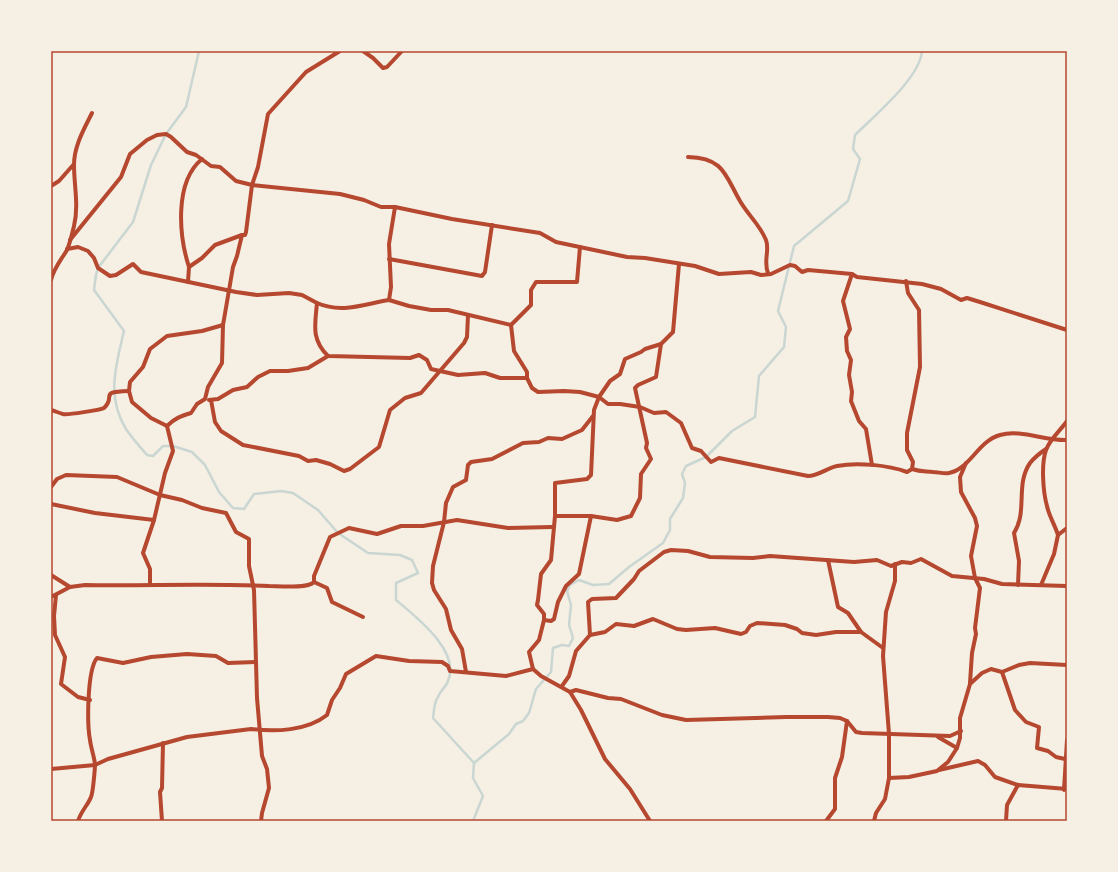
<svg xmlns="http://www.w3.org/2000/svg" width="1118" height="872" font-family="Commissioner,sans-serif">
  <rect width="100%" height="100%" fill="#f6efe4"/>
  <g fill="none" stroke-linecap="round" stroke-linejoin="round">
    <!-- stream -->
    <g stroke="#c9d6d2" stroke-width="2.5">
      <path d="M 199,51 L 186,107 L 166,134 L 151,165 L 133,222 L 98,268 L 96,275 L 94,290 L 124,331 C 116,365 106,397 126,429 C 132,438 140,447 147,455 L 153,456 L 163,446 L 173,446 L 192,452 L 205,465 L 219,492 L 233,508 L 244,509 L 254,494 L 281,491 L 293,493 L 318,510 L 338,533 L 368,553 L 400,555 L 412,560 L 418,573 L 396,583 L 396,600 C 416,617 461,651 448,681 C 446,687 440,691 438,697 C 434,702 434,711 433,718 L 474,763 L 473,778 L 483,796 L 473,821"/>
      <path d="M 474,763 L 509,734 L 516,724 L 523,721 L 529,713 L 536,689 L 551,672 L 553,648 L 562,645 L 569,646 L 573,638 L 569,625 L 571,605 L 567,591 L 570,585 L 579,580 L 593,585 L 609,584 L 629,567 L 663,543 L 670,530 L 670,519 L 683,498 L 685,483 L 682,474 L 686,466 L 706,457 L 732,431 L 755,417 L 759,376 L 784,347 L 786,327 L 778,311 L 794,246 L 848,201 L 860,159 L 853,149 L 855,135 C 874,116 920,78 922,51"/>
    </g>
    <!-- minor -->
    <g stroke="#b5482f" stroke-width="4">
      <path d="M 363,51 L 373,58 L 383,68 L 387,67 L 402,51"/>
      <path d="M 688,157 C 724,158 725,175 740,201 C 748,215 760,225 766,240 C 770,250 763,261 768,273"/>
      <path d="M 51,186 L 59,181 L 74,164"/>
      <path d="M 70,240 L 121,177 L 130,154 L 147,140 L 157,135 L 166,134 L 171,137 L 187,152 L 196,155 L 211,166 L 220,167 L 236,181 L 252,185 L 340,194 L 364,200 L 381,207 L 395,207 L 452,219 L 540,233 L 556,242 L 627,257 L 645,258 L 695,266 L 719,274 L 751,272 L 761,275 L 771,274 L 790,265 L 795,266 L 802,272 L 808,270 L 852,274"/>
      <path d="M 67,249 L 78,247 L 88,251 L 94,258 L 98,268 L 110,276 L 116,275 L 133,264 L 141,272 L 236,292 L 257,295 L 289,293 L 302,295 L 317,303 C 315,325 311,339 328,356 L 410,358 L 419,355 L 427,360 L 431,369 L 458,375 L 485,373 L 500,378 L 527,378 L 532,388 L 538,392 L 564,391 L 580,392 L 599,397 L 608,404 L 620,404 L 640,407 L 654,413 L 666,412 L 681,423 L 692,448 L 701,451 L 711,462 L 719,458 L 808,476 C 818,476 827,468 837,466 C 857,462 888,465 907,472 L 912,469 C 921,472 925,471 933,472 C 938,472 944,474 949,473 C 970,469 978,441 1000,435 C 1021,429 1045,441 1067,440"/>
      <path d="M 389,259 L 482,276 L 485,272 L 492,225"/>
      <path d="M 189,267 C 179,236 174,182 202,159"/>
      <path d="M 51,280 C 54,268 61,260 67,250 C 70,243 72,234 74,226 C 79,205 74,186 74,165 C 74,146 84,129 92,113"/>
      <path d="M 906,281 L 908,293 L 919,310 L 920,367 L 907,433 L 907,450 L 913,462 L 912,469"/>
      <path d="M 188,282 L 189,267 L 202,258 L 215,245 L 242,235"/>
      <path d="M 389,300 L 409,306 L 431,310 L 448,310 L 511,325 L 531,305 L 531,290 L 536,282 L 577,282 L 580,247"/>
      <path d="M 317,303 C 342,314 364,304 389,300 L 391,287 L 389,244 L 395,207"/>
      <path d="M 511,325 L 514,351 L 527,372 L 527,378"/>
      <path d="M 209,400 L 218,399 L 233,390 L 247,387 L 258,377 L 270,371 L 288,371 L 308,368 L 328,356"/>
      <path d="M 211,400 L 215,422 L 221,431 L 243,445 L 299,456 L 308,461 L 316,460 L 330,464 L 344,471 L 350,469 L 379,447 L 390,410 L 405,398 L 421,393 L 464,343 L 467,337 L 468,315"/>
      <path d="M 51,410 C 55,411 59,413 63,414 C 68,415 100,410 104,408 C 117,396 97,392 129,391"/>
      <path d="M 167,426 C 175,418 181,416 191,413 L 197,404 L 205,399 L 208,387 L 222,363 L 223,325 L 233,267 L 237,256 L 242,235 L 245,235 L 246,232 L 252,185 L 258,167 L 268,114 L 306,72 L 340,51"/>
      <path d="M 966,463 L 960,477 L 961,492 L 975,518 L 977,526 L 971,556 L 975,578 L 980,588 L 975,628 L 976,634 L 972,653 L 970,683"/>
      <path d="M 872,465 L 866,429 L 859,421 L 851,401 L 852,392 L 849,375 L 851,360 L 847,351 L 846,337 L 850,329 L 843,301 L 852,274 L 857,277 L 922,284 L 941,289 L 961,300 L 967,298 L 980,302 L 1067,330"/>
      <path d="M 51,487 L 57,479 L 66,475 L 117,477 L 160,495 L 182,500 L 202,508 L 226,513 L 236,532 L 249,539 L 249,566 L 254,590 L 257,698 L 262,756 L 267,769 L 269,788 L 262,813 L 261,821"/>
      <path d="M 51,504 L 95,513 L 154,520"/>
      <path d="M 555,516 L 555,483 L 587,479 L 591,475 L 594,410 L 599,397 L 610,381 L 620,374 L 625,359 L 641,352 L 645,349 L 661,344 L 673,332 L 679,264"/>
      <path d="M 1058,535 C 1055,525 1049,516 1047,506 C 1043,492 1041,464 1046,450 C 1050,439 1060,431 1067,421"/>
      <path d="M 828,560 L 838,607 L 848,613 L 861,632 L 883,648"/>
      <path d="M 51,575 L 70,587"/>
      <path d="M 314,582 L 327,588 L 332,602 L 363,617"/>
      <path d="M 150,585 L 150,569 L 143,553 L 154,520 L 165,473 L 173,451 L 167,426 L 151,418 L 132,402 L 129,391 L 130,382 L 143,367 L 150,349 L 167,336 L 202,331 L 223,325"/>
      <path d="M 1018,585 L 1019,561 L 1014,533 C 1028,511 1015,485 1030,463 C 1034,458 1040,453 1046,449"/>
      <path d="M 1041,585 L 1054,554 L 1058,535 L 1067,528"/>
      <path d="M 56,595 L 54,616 L 55,635 L 65,657 L 61,684 L 78,697 L 90,700"/>
      <path d="M 51,597 L 70,587 L 85,585 C 146,586 208,583 269,586 C 278,586 307,589 314,582 L 314,576 L 330,537 L 349,528 L 377,534 L 401,526 L 423,526 L 457,520 L 508,528 L 552,527"/>
      <path d="M 544,620 L 551,621 L 554,619 L 558,602 L 566,586 L 579,574 L 591,516"/>
      <path d="M 590,635 L 605,632 L 616,624 L 634,626 L 653,619 L 677,629 L 686,630 L 715,628 L 741,634 L 746,632 L 750,626 L 757,623 L 785,625 L 797,629 L 802,633 L 816,635 L 836,632 L 861,632"/>
      <path d="M 533,669 L 529,652 L 539,640 L 544,620 L 544,614 L 537,605 L 538,600 L 541,574 L 551,560 L 555,516 L 591,516 L 617,520 L 631,516 L 640,498 L 641,474 L 651,459 L 646,448 L 647,443 L 635,388 L 638,385 L 656,377 L 661,344"/>
      <path d="M 466,672 L 462,649 L 451,630 L 446,609 L 434,590 L 432,583 L 433,566 L 444,522 L 446,503 L 453,487 L 466,480 L 468,465 L 471,462 L 492,459 L 523,443 L 539,442 L 548,438 L 562,439 L 582,430 L 593,416"/>
      <path d="M 1002,672 L 1015,710 L 1026,722 L 1039,727 L 1037,748 L 1048,751 L 1056,757 L 1065,759"/>
      <path d="M 562,686 L 569,676 L 576,651 L 590,635 L 588,602 L 592,599 L 616,598 L 634,579 L 639,571 L 664,552 L 671,550 L 688,551 L 710,557 L 753,558 L 770,556 L 854,562 L 877,560 L 891,566 L 902,562 L 911,563 L 921,559 L 952,576 L 984,579 L 1002,584 L 1067,586"/>
      <path d="M 570,692 L 576,690 L 608,698 L 621,699 L 662,715 L 686,720 L 786,717 L 828,717 L 840,718 L 847,721 L 856,732 L 862,733 L 950,736 L 961,731"/>
      <path d="M 938,737 L 957,748"/>
      <path d="M 51,769 L 95,765 L 108,759 L 187,737 L 251,729 C 275,732 307,731 327,715 L 332,700 L 340,688 L 346,674 L 376,656 L 409,661 L 442,662 L 448,666 L 450,671 L 506,676 L 533,669 L 541,676 L 570,692 L 581,710 L 605,759 L 630,789 L 650,821"/>
      <path d="M 939,770 L 978,761 L 985,765 L 995,777 L 1018,785"/>
      <path d="M 889,778 L 909,777 L 937,771 L 948,762 L 957,748 L 960,738 L 960,718 L 970,684 L 982,673 L 991,669 L 1002,672 L 1019,665 L 1030,663 L 1067,665"/>
      <path d="M 1064,790 L 1067,740"/>
      <path d="M 78,821 C 81,811 88,805 91,797 C 93,793 95,768 95,764 C 94,756 91,748 90,740 C 87,724 87,670 97,658 L 123,663 L 151,657 L 187,654 L 216,656 L 228,663 L 256,662"/>
      <path d="M 162,821 L 160,792 L 162,788 L 163,743"/>
      <path d="M 826,821 L 835,809 L 835,778 L 842,757 L 847,721"/>
      <path d="M 874,821 L 876,813 L 885,799 L 889,778 L 889,734 L 883,656 L 886,612 L 895,581 L 895,564"/>
      <path d="M 1006,821 L 1007,805 L 1018,785 L 1067,789"/>
    </g>
  </g>
  <!-- border -->
  <rect width="1118" height="872" fill="none" stroke="#f6efe4" stroke-width="104"/>
  <rect x="52" y="52" width="1014" height="768" fill="none" stroke="#b5482f" stroke-width="1.5"/>
</svg>
